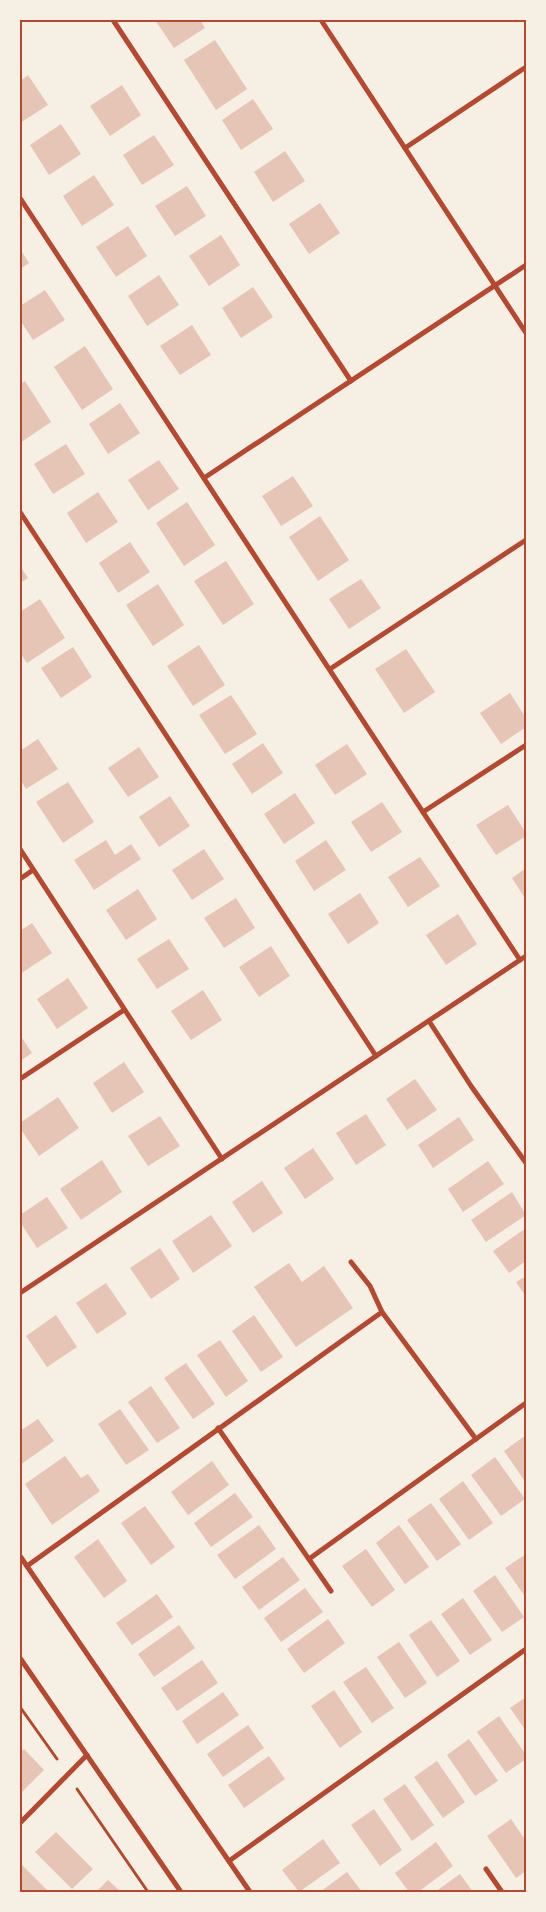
<svg xmlns="http://www.w3.org/2000/svg" width="546" height="1912" font-family="'Times New Roman',serif">
  <rect width="100%" height="100%" fill="#f6efe4"/>
  <!-- building -->
  <g fill="#e6c5b7">
    <path d="M 155,20 L 200,20 L 205,28 L 174,48 Z"/>
    <path d="M 215,40 L 247,89 L 216,110 L 184,60 Z"/>
    <path d="M 28,75 L 48,105 L 20,123 L 20,81 Z"/>
    <path d="M 122,85 L 141,115 L 110,136 L 90,106 Z"/>
    <path d="M 253,99 L 273,129 L 241,150 L 222,120 Z"/>
    <path d="M 61,124 L 81,154 L 49,175 L 30,145 Z"/>
    <path d="M 154,135 L 174,165 L 142,185 L 123,155 Z"/>
    <path d="M 285,151 L 305,181 L 273,202 L 254,172 Z"/>
    <path d="M 94,175 L 114,205 L 82,226 L 63,196 Z"/>
    <path d="M 187,186 L 206,216 L 175,236 L 155,206 Z"/>
    <path d="M 320,203 L 340,233 L 309,254 L 289,224 Z"/>
    <path d="M 128,226 L 147,256 L 116,277 L 96,247 Z"/>
    <path d="M 221,235 L 240,265 L 209,286 L 189,256 Z"/>
    <path d="M 20,249 L 29,263 L 20,269 Z"/>
    <path d="M 159,275 L 179,305 L 147,326 L 128,296 Z"/>
    <path d="M 253,287 L 273,317 L 241,338 L 222,308 Z"/>
    <path d="M 45,290 L 65,320 L 33,340 L 20,320 L 20,306 Z"/>
    <path d="M 192,325 L 211,355 L 180,375 L 160,346 Z"/>
    <path d="M 85,346 L 113,389 L 82,410 L 54,367 Z"/>
    <path d="M 25,381 L 51,422 L 20,443 L 20,384 Z"/>
    <path d="M 120,403 L 140,433 L 108,454 L 89,424 Z"/>
    <path d="M 66,444 L 85,474 L 53,494 L 34,464 Z"/>
    <path d="M 159,460 L 179,489 L 148,510 L 128,480 Z"/>
    <path d="M 293,476 L 313,506 L 281,526 L 262,496 Z"/>
    <path d="M 98,492 L 118,522 L 86,543 L 67,513 Z"/>
    <path d="M 187,502 L 215,545 L 184,566 L 156,523 Z"/>
    <path d="M 320,516 L 349,560 L 318,581 L 289,537 Z"/>
    <path d="M 130,542 L 150,572 L 118,593 L 99,563 Z"/>
    <path d="M 226,561 L 254,604 L 223,625 L 194,581 Z"/>
    <path d="M 20,566 L 28,578 L 20,583 Z"/>
    <path d="M 361,579 L 381,608 L 349,629 L 329,599 Z"/>
    <path d="M 158,584 L 184,625 L 153,646 L 126,605 Z"/>
    <path d="M 40,599 L 65,638 L 27,663 L 20,653 L 20,612 Z"/>
    <path d="M 199,645 L 225,685 L 193,706 L 167,666 Z"/>
    <path d="M 73,647 L 92,677 L 61,698 L 41,668 Z"/>
    <path d="M 406,649 L 435,692 L 404,713 L 375,669 Z"/>
    <path d="M 510,693 L 526,718 L 526,727 L 501,744 L 480,713 Z"/>
    <path d="M 231,695 L 257,734 L 225,754 L 199,715 Z"/>
    <path d="M 38,739 L 58,769 L 26,789 L 20,779 L 20,751 Z"/>
    <path d="M 263,743 L 283,773 L 252,794 L 232,764 Z"/>
    <path d="M 347,744 L 367,774 L 335,795 L 315,765 Z"/>
    <path d="M 139,747 L 159,777 L 128,797 L 108,768 Z"/>
    <path d="M 68,782 L 94,822 L 63,843 L 36,802 Z"/>
    <path d="M 295,793 L 315,823 L 284,844 L 264,814 Z"/>
    <path d="M 170,796 L 190,826 L 159,847 L 139,817 Z"/>
    <path d="M 382,802 L 402,832 L 371,852 L 351,822 Z"/>
    <path d="M 508,805 L 526,833 L 526,836 L 496,855 L 476,825 Z"/>
    <path d="M 106,840 L 115,855 L 131,844 L 141,859 L 94,890 L 74,860 Z"/>
    <path d="M 326,840 L 346,870 L 314,891 L 295,861 Z"/>
    <path d="M 204,849 L 224,879 L 192,900 L 172,870 Z"/>
    <path d="M 420,857 L 440,886 L 408,907 L 388,877 Z"/>
    <path d="M 526,868 L 526,900 L 512,878 Z"/>
    <path d="M 138,889 L 157,919 L 126,940 L 106,910 Z"/>
    <path d="M 360,893 L 379,923 L 348,944 L 328,914 Z"/>
    <path d="M 236,898 L 255,928 L 224,948 L 204,918 Z"/>
    <path d="M 458,914 L 477,944 L 446,965 L 426,935 Z"/>
    <path d="M 32,923 L 52,953 L 20,974 L 20,931 Z"/>
    <path d="M 169,939 L 189,969 L 157,989 L 137,959 Z"/>
    <path d="M 271,946 L 290,976 L 259,997 L 239,967 Z"/>
    <path d="M 68,978 L 88,1008 L 57,1029 L 37,999 Z"/>
    <path d="M 203,990 L 222,1020 L 191,1040 L 171,1011 Z"/>
    <path d="M 20,1035 L 32,1053 L 20,1061 Z"/>
    <path d="M 124,1062 L 144,1092 L 112,1113 L 93,1083 Z"/>
    <path d="M 415,1079 L 437,1110 L 407,1130 L 386,1099 Z"/>
    <path d="M 58,1097 L 79,1128 L 39,1156 L 20,1128 L 20,1123 Z"/>
    <path d="M 366,1114 L 386,1145 L 356,1165 L 336,1133 Z"/>
    <path d="M 160,1116 L 180,1146 L 148,1166 L 128,1136 Z"/>
    <path d="M 459,1117 L 474,1140 L 433,1168 L 418,1145 Z"/>
    <path d="M 313,1148 L 334,1179 L 305,1199 L 284,1168 Z"/>
    <path d="M 102,1160 L 122,1192 L 81,1220 L 60,1189 Z"/>
    <path d="M 488,1161 L 504,1184 L 463,1212 L 448,1189 Z"/>
    <path d="M 262,1181 L 283,1213 L 253,1233 L 232,1202 Z"/>
    <path d="M 512,1192 L 526,1215 L 486,1242 L 471,1220 Z"/>
    <path d="M 47,1197 L 68,1228 L 37,1248 L 20,1222 L 20,1215 Z"/>
    <path d="M 211,1215 L 232,1246 L 193,1273 L 172,1241 Z"/>
    <path d="M 526,1228 L 526,1261 L 509,1273 L 493,1251 Z"/>
    <path d="M 160,1248 L 180,1279 L 151,1299 L 130,1268 Z"/>
    <path d="M 289,1263 L 302,1282 L 324,1266 L 353,1308 L 296,1347 L 254,1287 Z"/>
    <path d="M 526,1276 L 526,1297 L 516,1282 Z"/>
    <path d="M 106,1283 L 127,1314 L 97,1334 L 76,1303 Z"/>
    <path d="M 56,1315 L 77,1347 L 47,1367 L 26,1336 Z"/>
    <path d="M 254,1315 L 283,1357 L 261,1372 L 232,1331 Z"/>
    <path d="M 220,1340 L 248,1381 L 226,1397 L 197,1355 Z"/>
    <path d="M 186,1363 L 215,1404 L 193,1419 L 164,1378 Z"/>
    <path d="M 151,1386 L 180,1428 L 157,1443 L 128,1402 Z"/>
    <path d="M 120,1409 L 149,1450 L 126,1465 L 98,1424 Z"/>
    <path d="M 38,1419 L 54,1441 L 20,1465 L 20,1431 Z"/>
    <path d="M 526,1435 L 526,1483 L 504,1451 Z"/>
    <path d="M 65,1456 L 81,1478 L 88,1474 L 100,1491 L 52,1525 L 25,1484 Z"/>
    <path d="M 495,1457 L 525,1499 L 501,1516 L 471,1475 Z"/>
    <path d="M 212,1461 L 229,1485 L 188,1515 L 171,1492 Z"/>
    <path d="M 463,1481 L 493,1523 L 469,1540 L 439,1499 Z"/>
    <path d="M 235,1493 L 253,1517 L 211,1547 L 194,1523 Z"/>
    <path d="M 431,1503 L 461,1544 L 437,1561 L 407,1520 Z"/>
    <path d="M 145,1506 L 175,1547 L 151,1565 L 121,1523 Z"/>
    <path d="M 259,1525 L 276,1549 L 235,1579 L 217,1555 Z"/>
    <path d="M 399,1525 L 429,1567 L 405,1584 L 376,1543 Z"/>
    <path d="M 98,1539 L 127,1581 L 104,1598 L 74,1557 Z"/>
    <path d="M 366,1549 L 395,1590 L 372,1607 L 342,1566 Z"/>
    <path d="M 526,1554 L 526,1598 L 505,1568 Z"/>
    <path d="M 283,1557 L 300,1580 L 259,1610 L 242,1587 Z"/>
    <path d="M 495,1575 L 524,1617 L 502,1632 L 473,1591 Z"/>
    <path d="M 305,1588 L 323,1612 L 281,1642 L 264,1618 Z"/>
    <path d="M 157,1594 L 173,1617 L 132,1645 L 116,1623 Z"/>
    <path d="M 463,1598 L 492,1640 L 470,1655 L 441,1614 Z"/>
    <path d="M 328,1619 L 345,1643 L 304,1673 L 287,1649 Z"/>
    <path d="M 431,1620 L 460,1661 L 437,1677 L 409,1635 Z"/>
    <path d="M 179,1625 L 195,1648 L 154,1677 L 138,1654 Z"/>
    <path d="M 399,1642 L 427,1683 L 405,1698 L 377,1657 Z"/>
    <path d="M 202,1660 L 218,1683 L 177,1711 L 161,1688 Z"/>
    <path d="M 366,1667 L 394,1708 L 372,1723 L 343,1682 Z"/>
    <path d="M 334,1690 L 362,1732 L 340,1748 L 311,1706 Z"/>
    <path d="M 223,1692 L 239,1715 L 197,1744 L 182,1721 Z"/>
    <path d="M 526,1697 L 526,1731 L 510,1708 Z"/>
    <path d="M 499,1716 L 526,1755 L 526,1759 L 506,1773 L 477,1732 Z"/>
    <path d="M 248,1725 L 264,1748 L 223,1777 L 207,1754 Z"/>
    <path d="M 469,1739 L 498,1781 L 475,1796 L 447,1755 Z"/>
    <path d="M 24,1749 L 44,1770 L 20,1794 L 20,1753 Z"/>
    <path d="M 269,1756 L 285,1779 L 244,1808 L 228,1785 Z"/>
    <path d="M 437,1761 L 465,1802 L 443,1818 L 414,1777 Z"/>
    <path d="M 405,1784 L 434,1825 L 412,1841 L 383,1799 Z"/>
    <path d="M 374,1809 L 402,1850 L 380,1866 L 351,1825 Z"/>
    <path d="M 511,1819 L 526,1841 L 526,1871 L 516,1878 L 487,1836 Z"/>
    <path d="M 56,1832 L 93,1869 L 72,1889 L 35,1852 Z"/>
    <path d="M 323,1839 L 340,1863 L 299,1892 L 282,1870 Z"/>
    <path d="M 436,1842 L 453,1866 L 418,1892 L 409,1892 L 395,1873 Z"/>
    <path d="M 22,1865 L 49,1892 L 20,1892 L 20,1868 Z"/>
    <path d="M 347,1872 L 362,1892 L 320,1892 Z"/>
    <path d="M 460,1874 L 473,1892 L 435,1892 Z"/>
    <path d="M 108,1880 L 121,1892 L 96,1892 Z"/>
  </g>
  <g fill="none" stroke-linecap="round" stroke-linejoin="round">
    <!-- path -->
    <g stroke="#b5482f" stroke-width="3">
      <path d="M 20,1707 L 57,1759"/>
      <path d="M 77,1789 L 148,1892"/>
    </g>
    <!-- minor -->
    <g stroke="#b5482f" stroke-width="5">
      <path d="M 113,20 L 351,381"/>
      <path d="M 321,20 L 526,333"/>
      <path d="M 405,148 L 526,67"/>
      <path d="M 20,198 L 520,960"/>
      <path d="M 204,478 L 526,265"/>
      <path d="M 20,512 L 376,1056"/>
      <path d="M 330,669 L 526,540"/>
      <path d="M 423,812 L 526,745"/>
      <path d="M 20,849 L 222,1159"/>
      <path d="M 20,879 L 33,870"/>
      <path d="M 429,1021 L 471,1086 L 526,1163"/>
      <path d="M 20,1079 L 124,1010"/>
      <path d="M 351,1262 L 370,1286 L 382,1312 L 476,1439"/>
      <path d="M 20,1293 L 526,956"/>
      <path d="M 218,1428 L 331,1591"/>
      <path d="M 20,1556 L 250,1892"/>
      <path d="M 309,1559 L 526,1403"/>
      <path d="M 27,1566 L 382,1312"/>
      <path d="M 20,1658 L 181,1892"/>
      <path d="M 20,1823 L 87,1755"/>
      <path d="M 229,1861 L 526,1649"/>
      <path d="M 486,1869 L 502,1892"/>
    </g>
  </g>
  <!-- border -->
  <rect width="546" height="1912" fill="none" stroke="#f6efe4" stroke-width="42"/>
  <rect x="21" y="21" width="504" height="1870" fill="none" stroke="#b5482f" stroke-width="2"/>
</svg>
